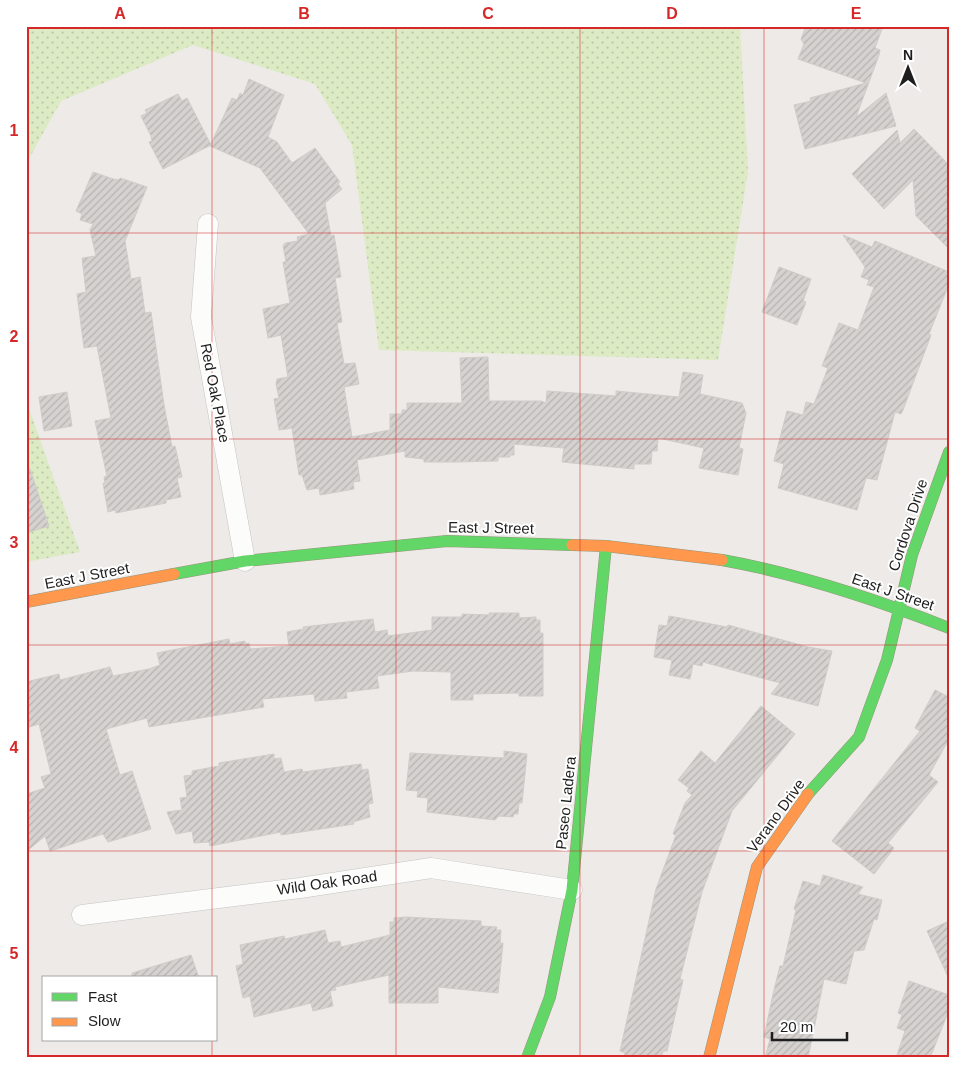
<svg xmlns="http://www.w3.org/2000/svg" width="975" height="1084" font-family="Helvetica,sans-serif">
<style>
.grass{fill:url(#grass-dots)}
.building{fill:url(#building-hatch);stroke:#d0ccc8}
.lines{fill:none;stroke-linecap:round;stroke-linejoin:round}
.street-casing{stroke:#c5c4c3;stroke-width:21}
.fast-casing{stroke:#97967e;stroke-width:12}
.slow-casing{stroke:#97967e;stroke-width:12}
.street{stroke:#fcfcfb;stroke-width:20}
.fast{stroke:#63d668;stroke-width:11}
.slow{stroke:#ff974d;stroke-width:11}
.grid{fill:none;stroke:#d62828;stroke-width:1;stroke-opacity:0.55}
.labels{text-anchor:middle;stroke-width:4;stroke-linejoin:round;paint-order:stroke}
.street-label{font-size:15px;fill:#1e1e1e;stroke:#fff}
.neatline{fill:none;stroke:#d62828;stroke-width:2}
.grid-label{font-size:16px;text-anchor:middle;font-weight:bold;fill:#d62828}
</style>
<defs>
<pattern id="grass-dots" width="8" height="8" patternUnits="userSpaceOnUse" patternTransform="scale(1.25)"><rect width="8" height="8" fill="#dcebc4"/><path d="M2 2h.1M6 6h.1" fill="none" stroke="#bcc9a8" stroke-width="1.8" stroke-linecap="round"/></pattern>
<pattern id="building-hatch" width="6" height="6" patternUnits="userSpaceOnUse" patternTransform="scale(1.25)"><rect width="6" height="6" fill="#d5d2d0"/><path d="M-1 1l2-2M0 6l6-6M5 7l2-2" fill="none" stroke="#b6b4b2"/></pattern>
</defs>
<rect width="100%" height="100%" fill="#edeae7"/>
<g class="grass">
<polygon points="26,26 740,26 748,171 718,360 379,350 352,145 315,84 193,45 61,101 26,164"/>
<polygon points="26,400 80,552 26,562"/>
</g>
<g class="building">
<polygon points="806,26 883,26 875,48 880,50 879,55 856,117 886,93 896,126 805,149 794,105 811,101 810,98 866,83 798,59 804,44 801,39"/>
<polygon points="249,79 284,95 268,137 277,142 292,163 315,148 340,182 338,184 342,189 325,203 331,236 334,235 341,277 335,278 342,322 337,323 344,364 355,363 359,384 344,387 352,437 390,430 390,414 402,414 402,410 407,410 407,403 462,403 460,358 488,357 489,401 541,401 546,403 547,391 616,396 616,391 679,397 683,372 703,375 700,394 742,403 746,413 739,448 743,449 738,475 699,468 704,448 658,438 657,451 652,451 651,464 634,464 634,469 562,462 564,448 514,444 514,455 510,455 510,457 498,457 498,461 455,462 424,462 424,459 405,457 405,451 357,460 360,481 353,482 354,489 320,495 319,488 307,490 302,475 299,475 292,428 279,430 274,399 279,398 276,384 277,379 288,377 281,335 268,338 263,309 290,303 283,262 286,262 283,246 285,243 298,241 297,237 309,234 260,168 210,146 232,98 237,100 240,93 243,95"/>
<polygon points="178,94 182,101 187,98 211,145 163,169 149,142 152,141 151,136 141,116 147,113 145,110"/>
<polygon points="914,129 949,165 949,249 916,216 913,180 884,209 852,174 897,130 900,143"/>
<polygon points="93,172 113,179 119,180 120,178 147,187 125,241 131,279 140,277 145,313 151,312 164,405 172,447 175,446 182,477 177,478 181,497 166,500 166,503 116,513 115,510 108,512 103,483 105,483 104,477 107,476 95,421 111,418 97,346 84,348 77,294 86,292 82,258 96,256 90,230 93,224 80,220 82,214 76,211"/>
<polygon points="843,235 872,247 875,241 949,272 949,284 929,334 931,335 903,410 901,414 895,412 877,480 866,478 857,510 778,488 784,464 774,461 787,411 803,415 806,402 814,404 828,368 822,366 839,323 858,330 874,287 867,285 869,280 861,277 865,267"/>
<polygon points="779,267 811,279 803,301 806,302 797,325 762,312"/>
<polygon points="67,392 72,426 44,431 39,397"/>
<polygon points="26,469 30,469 49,526 26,533"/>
<polygon points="489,613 519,613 519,618 536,617 536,620 540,620 540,633 543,633 543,696 519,696 519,693 473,694 473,700 451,700 451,672 413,671 377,676 379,688 346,692 347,698 315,701 314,694 262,699 264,707 149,727 147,718 106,729 120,775 132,771 151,829 108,842 103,834 50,851 45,836 26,852 26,794 45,788 41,777 51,774 39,724 26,728 26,682 59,674 60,680 110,667 113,676 149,669 160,665 157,653 229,639 230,644 245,641 245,644 249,643 250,649 289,646 287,632 304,629 303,627 373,619 375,632 387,630 388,636 432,630 432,617 462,617 462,614 489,615"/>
<polygon points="669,616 727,627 728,625 808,647 832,651 818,706 771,694 780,683 703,662 702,666 693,664 690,679 669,675 672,660 654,657 659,625 667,626"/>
<polygon points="935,690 949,697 949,739 929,775 938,782 888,843 894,848 874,874 832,841 920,731 915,728"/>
<polygon points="761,706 795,734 732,811 702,892 680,979 683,980 667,1051 663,1051 662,1058 624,1058 625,1053 620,1051 656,889 676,835 673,834 685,803 692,795 687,791 689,788 678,780 701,751 715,763"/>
<polygon points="504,751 527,754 522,803 519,803 518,814 514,814 513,817 499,816 495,820 427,812 428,798 417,797 418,791 406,790 410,753 504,758"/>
<polygon points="274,754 274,759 281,758 284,772 302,769 303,772 361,764 362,770 368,769 373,803 368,804 370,817 353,822 354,824 281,835 281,832 210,846 209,842 194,843 192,831 176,834 167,812 182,810 180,798 187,797 184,776 192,775 192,771 219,766 219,763"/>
<polygon points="823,875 863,887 858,894 882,900 877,920 874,919 864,950 854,951 846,984 824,979 808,1058 765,1058 770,1039 764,1037 773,994 780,966 783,966 796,910 794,909 803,881 820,886"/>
<polygon points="406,917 481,921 481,926 497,927 496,930 501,930 500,943 503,943 498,993 438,987 438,1003 389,1003 389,975 335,987 336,990 330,991 333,1006 313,1011 311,1003 254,1017 250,996 243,998 236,966 243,964 240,945 284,936 285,939 325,930 328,943 340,941 341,947 390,935 390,922 394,922 394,918"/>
<polygon points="949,921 949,979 927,931"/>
<polygon points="191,955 199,978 132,978 132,973"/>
<polygon points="909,981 949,995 949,1010 930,1058 896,1058 905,1031 897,1028 902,1015 898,1013"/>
</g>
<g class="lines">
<defs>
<g id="street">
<polyline points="208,224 201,317 245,561"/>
<polyline points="82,915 300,888 431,868 572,890"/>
</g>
<g id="fast">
<path d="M722 560C800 574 875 599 949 628"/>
<polyline points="174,574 245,561 447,541 572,545"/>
<polyline points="808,794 859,737 887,660 912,555 949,452"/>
<polyline points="527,1058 550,997 572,890 606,546"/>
</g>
<g id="slow">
<polyline points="572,545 606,546 722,560"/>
<polyline points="26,602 174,574"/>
<polyline points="709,1058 757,867 808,794"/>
</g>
</defs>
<use href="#street" class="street-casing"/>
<use href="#fast" class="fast-casing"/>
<use href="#slow" class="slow-casing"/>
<use href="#street" class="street"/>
<use href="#fast" class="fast"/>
<use href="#slow" class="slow"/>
</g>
<path class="grid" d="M212 26V978M396 26V1058M580 26V1058M764 26V1058M26 233H949M26 439H949M26 645H949M26 851H949M212 1040V1058"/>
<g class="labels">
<g class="street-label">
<text transform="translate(215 393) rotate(79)" y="5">Red Oak Place</text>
<text transform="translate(908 525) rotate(-72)" y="5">Cordova Drive</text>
<text transform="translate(491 528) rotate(1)" y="5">East J Street</text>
<text transform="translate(87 576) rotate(-11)" y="5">East J Street</text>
<text transform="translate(893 592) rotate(19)" y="5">East J Street</text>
<text transform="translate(566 803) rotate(-84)" y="5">Paseo Ladera</text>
<text transform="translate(776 816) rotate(-54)" y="5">Verano Drive</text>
<text transform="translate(327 883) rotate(-8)" y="5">Wild Oak Road</text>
</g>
</g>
<rect width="975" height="1084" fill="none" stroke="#ffffff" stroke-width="55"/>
<rect x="42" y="976" width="175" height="65" fill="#ffffff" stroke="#a5a5a5"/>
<rect x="52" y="993" width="25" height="8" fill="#63d668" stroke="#a5a5a5"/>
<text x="88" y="1002" font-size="15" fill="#1e1e1e">Fast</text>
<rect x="52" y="1018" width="25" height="8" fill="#ff974d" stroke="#a5a5a5"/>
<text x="88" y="1026" font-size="15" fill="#1e1e1e">Slow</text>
<g transform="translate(908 68)" stroke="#ffffff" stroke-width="4" paint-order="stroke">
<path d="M0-4L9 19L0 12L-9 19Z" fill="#1e1e1e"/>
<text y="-8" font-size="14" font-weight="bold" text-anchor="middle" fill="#1e1e1e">N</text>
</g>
<path d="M772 1032v8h75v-8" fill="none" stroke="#1e1e1e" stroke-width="2.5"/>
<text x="780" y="1032" font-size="15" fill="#1e1e1e" stroke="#ffffff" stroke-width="4" paint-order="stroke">20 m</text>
<rect x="28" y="28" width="920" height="1028" class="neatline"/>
<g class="grid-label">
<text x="120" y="19">A</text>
<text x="304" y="19">B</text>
<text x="488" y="19">C</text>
<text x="672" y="19">D</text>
<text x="856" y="19">E</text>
<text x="14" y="136">1</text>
<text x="14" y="342">2</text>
<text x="14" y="548">3</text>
<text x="14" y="753">4</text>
<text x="14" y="959">5</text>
</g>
</svg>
